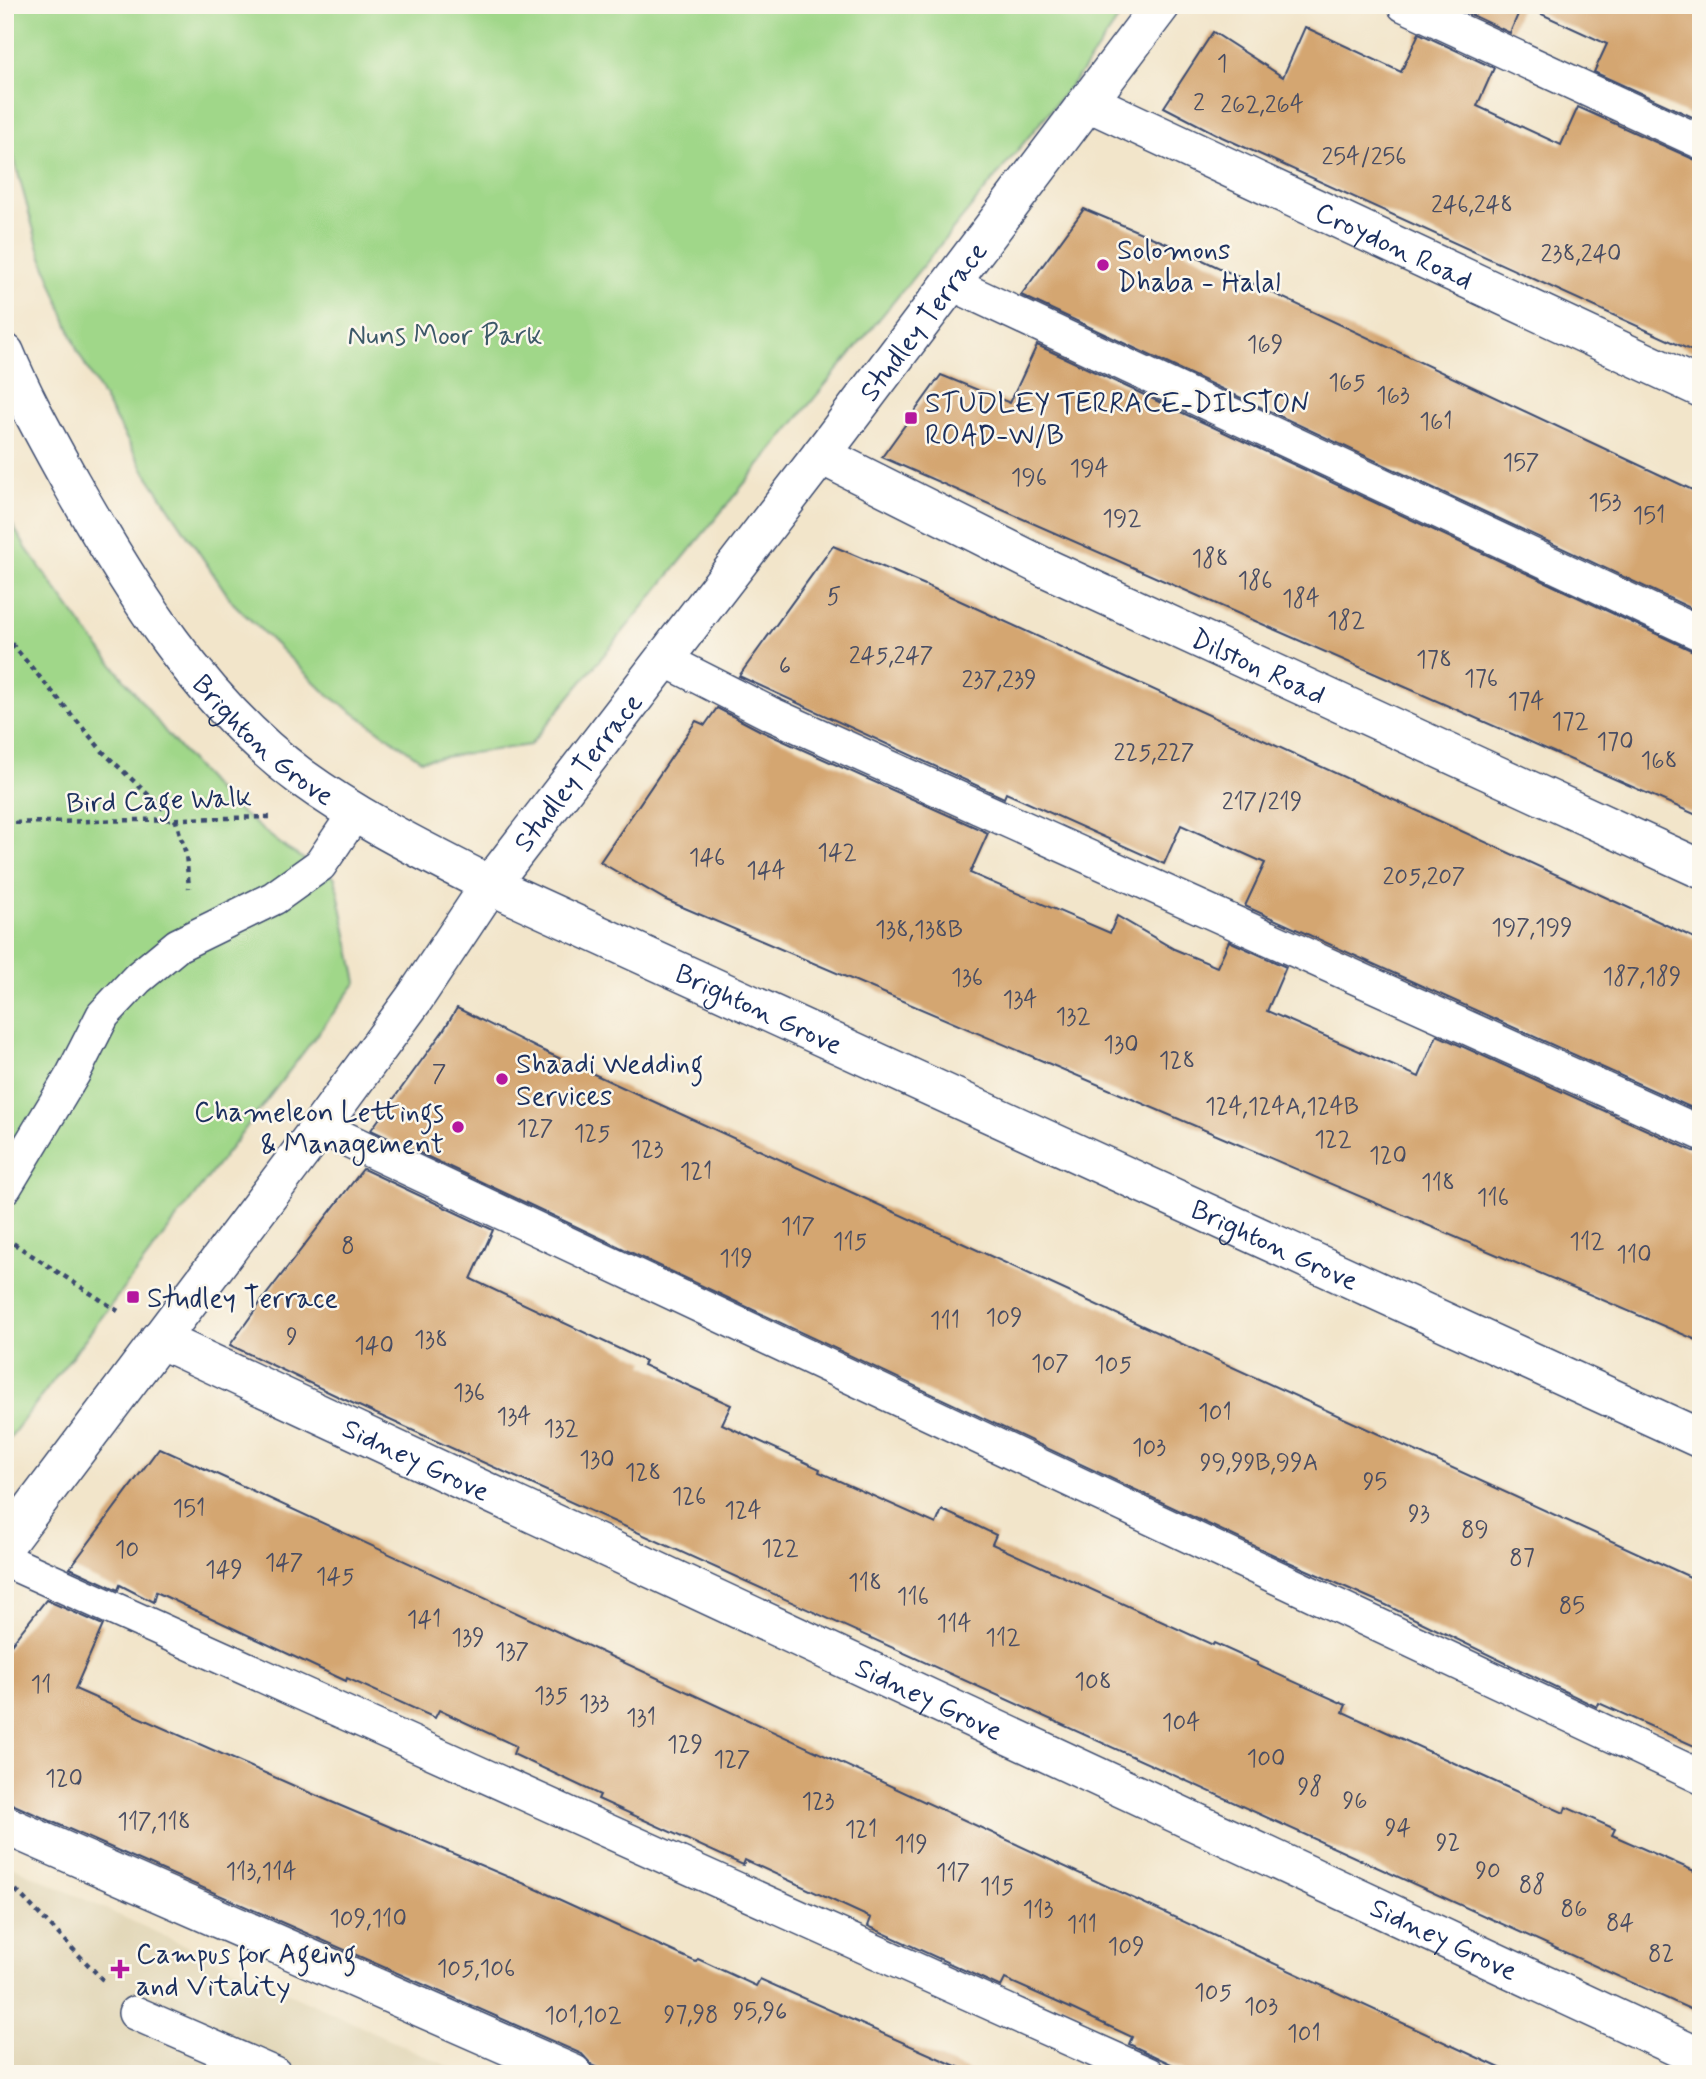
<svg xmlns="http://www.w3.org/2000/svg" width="1706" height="2079" font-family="Mynerve,sans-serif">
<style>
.built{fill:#e2d7b8}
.green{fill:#a0d789;stroke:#5e8374;stroke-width:2}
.building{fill:#d4a671}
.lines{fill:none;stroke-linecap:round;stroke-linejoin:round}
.service-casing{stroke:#3b4a6e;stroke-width:36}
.pedestrian-casing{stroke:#3b4a6e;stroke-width:41}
.minor-casing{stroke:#3b4a6e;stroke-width:41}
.tertiary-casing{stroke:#3b4a6e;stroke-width:41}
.path{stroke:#3b4a6e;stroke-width:4.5;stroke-dasharray:5 5;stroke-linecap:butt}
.service{stroke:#fff;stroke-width:33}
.pedestrian{stroke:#fff;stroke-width:38}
.minor{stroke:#fff;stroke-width:38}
.tertiary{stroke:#fff;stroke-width:38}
.poi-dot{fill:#b5179e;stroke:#fbf7ec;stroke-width:2.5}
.labels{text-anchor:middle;stroke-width:5;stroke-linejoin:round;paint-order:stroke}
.number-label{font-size:24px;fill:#494d63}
.street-label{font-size:28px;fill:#1b2f5e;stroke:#fbf7ec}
.poi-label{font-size:28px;fill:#1b2f5e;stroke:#fbf7ec;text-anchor:start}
.park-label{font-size:28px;fill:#3c5969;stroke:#fbf7ec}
</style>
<rect width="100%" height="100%" fill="#fbf7ec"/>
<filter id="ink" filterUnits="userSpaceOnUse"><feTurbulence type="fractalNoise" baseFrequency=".0143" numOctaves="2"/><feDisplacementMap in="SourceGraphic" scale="14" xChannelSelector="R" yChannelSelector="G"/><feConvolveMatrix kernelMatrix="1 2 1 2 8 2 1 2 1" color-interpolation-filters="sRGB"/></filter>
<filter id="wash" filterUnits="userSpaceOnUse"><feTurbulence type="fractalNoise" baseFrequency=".00686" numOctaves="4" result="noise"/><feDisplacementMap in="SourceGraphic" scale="28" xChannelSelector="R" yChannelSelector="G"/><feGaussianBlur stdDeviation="1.57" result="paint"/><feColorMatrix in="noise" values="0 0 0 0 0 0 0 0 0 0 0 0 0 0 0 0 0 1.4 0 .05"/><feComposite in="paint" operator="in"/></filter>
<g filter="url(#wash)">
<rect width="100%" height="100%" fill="#f2e5ca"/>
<polygon class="built" points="5,1863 465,2074 5,2074"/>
<g class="green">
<polygon points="5,5 1128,5 1081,73 530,745 421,760 327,694 233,603 145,472 78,352 39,249 7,133 5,122"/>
<polygon points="5,512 26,548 87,632 168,735 225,800 287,849 335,878 357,982 5,1444"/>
</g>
<g id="blocks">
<g class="building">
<polygon points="1451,5 1701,5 1701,121 1594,72 1607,44 1522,5 1510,33"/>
<polygon points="1305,27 1401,72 1419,33 1494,68 1477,106 1561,145 1578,107 1693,159 1701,161 1701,355 1222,137 1164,107 1213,32 1283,77"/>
<polygon points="1084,209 1175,247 1701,494 1701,613 1021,295"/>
<polygon points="1037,345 1693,651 1701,653 1701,817 882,457 941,375 1010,403"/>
<polygon points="833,546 930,587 1701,941 1701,1112 1245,906 1265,863 1181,825 1164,864 1006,793 1004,798 739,676"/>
<polygon points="717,708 761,731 988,833 970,873 1110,933 1117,916 1174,949 1217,967 1229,941 1286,967 1267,1011 1419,1077 1437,1035 1693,1151 1701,1152 1701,1342 666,900 600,862 696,721 705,725"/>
<polygon points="457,1008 537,1048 1701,1582 1701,1749 1599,1703 1597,1707 1386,1605 1289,1562 371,1130 443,1031"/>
<polygon points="363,1169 493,1230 471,1279 645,1361 643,1365 731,1405 722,1424 820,1469 819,1472 936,1524 942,1510 971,1523 996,1535 992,1544 1213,1645 1214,1643 1258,1663 1257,1665 1346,1705 1343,1712 1502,1785 1564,1813 1566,1807 1615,1829 1612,1835 1701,1874 1701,2014 339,1397 230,1345 266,1295"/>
<polygon points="159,1448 236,1483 1513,2074 1192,2074 1129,2044 1132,2037 1068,2007 1005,1979 1001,1987 868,1926 871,1918 745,1860 743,1865 598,1799 600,1795 513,1754 516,1746 439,1710 435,1718 347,1678 346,1681 156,1592 153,1602 120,1585 118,1590 70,1568"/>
<polygon points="46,1600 103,1625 75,1689 308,1792 532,1887 696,1962 698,1959 756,1986 760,1979 974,2074 612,2074 592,2065 582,2054 5,1801 5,1652"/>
</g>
</g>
</g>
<g filter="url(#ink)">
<use href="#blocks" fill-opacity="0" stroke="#3b4a6e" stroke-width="2"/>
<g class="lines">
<defs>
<g id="service">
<polyline points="1404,5 1701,142"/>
<polyline points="950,283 1701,634"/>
<polyline points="663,659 769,713 1701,1133"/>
<polyline points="320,1127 1701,1777"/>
<polyline points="5,1187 73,1074 103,1015 138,978 178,945 274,898 320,865 355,813"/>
<polyline points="5,1560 1148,2074"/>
<polyline points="135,2013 275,2074"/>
</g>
<polyline id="pedestrian" points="821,455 1046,568"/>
<g id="minor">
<path id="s1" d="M1088 102 1701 388"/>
<path id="s2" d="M1046 568 1701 869"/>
<path id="s3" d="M159 1339 1701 2058"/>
<polyline points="5,1825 573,2074"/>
</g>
<g id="tertiary">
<path id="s4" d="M5 353C23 397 47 439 70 481 131 589 200 702 301 777 360 820 426 852 490 885L1701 1439"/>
<path id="s5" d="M5 1545 320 1127 414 999 490 885 821 455 1161 5"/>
</g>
</defs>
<use href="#service" class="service-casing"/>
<use href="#pedestrian" class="pedestrian-casing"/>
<use href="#minor" class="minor-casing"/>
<use href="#tertiary" class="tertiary-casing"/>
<g class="path">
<polyline points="5,636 104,753 176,821 186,854 189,888"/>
<polyline points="5,823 270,817"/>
<polyline points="5,1238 118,1311"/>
<polyline points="9,1883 103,1980"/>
</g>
<use href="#service" class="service"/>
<use href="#pedestrian" class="pedestrian"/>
<use href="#minor" class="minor"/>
<use href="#tertiary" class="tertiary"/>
</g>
</g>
<g class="poi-dot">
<circle cx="1103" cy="265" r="7"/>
<rect x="904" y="411" width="14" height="14" rx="3.5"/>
<circle cx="502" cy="1079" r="7"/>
<circle cx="458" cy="1127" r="7"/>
<rect x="126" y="1290" width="14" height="14" rx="3.5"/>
<path d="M116.5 1958.5h7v7h7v7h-7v7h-7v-7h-7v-7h7z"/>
</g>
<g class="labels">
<g class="number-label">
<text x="1222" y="71">1</text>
<text x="1199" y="110">2</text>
<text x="1262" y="112">262,264</text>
<text x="1364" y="164">254/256</text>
<text x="1472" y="212">246,248</text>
<text x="1581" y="261">238,240</text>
<text x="1265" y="352">169</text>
<text x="1347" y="390">165</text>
<text x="1393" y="403">163</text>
<text x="1436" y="429">161</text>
<text x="1521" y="470">157</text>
<text x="1089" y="476">194</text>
<text x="1029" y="485">196</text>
<text x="1605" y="510">153</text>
<text x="1649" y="523">151</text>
<text x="1122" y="526">192</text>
<text x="1210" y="566">188</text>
<text x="1255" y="588">186</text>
<text x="834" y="604">5</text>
<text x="1301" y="606">184</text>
<text x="1346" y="628">182</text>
<text x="891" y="663">245,247</text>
<text x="1434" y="667">178</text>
<text x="785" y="673">6</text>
<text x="1481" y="686">176</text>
<text x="999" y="687">237,239</text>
<text x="1526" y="709">174</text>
<text x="1570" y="729">172</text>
<text x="1615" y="749">170</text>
<text x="1154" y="760">225,227</text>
<text x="1659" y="768">168</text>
<text x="1262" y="809">217/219</text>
<text x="837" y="860">142</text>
<text x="707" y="865">146</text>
<text x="766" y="878">144</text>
<text x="1424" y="884">205,207</text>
<text x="1532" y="935">197,199</text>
<text x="919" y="937">138,138B</text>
<text x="1642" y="984">187,189</text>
<text x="967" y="985">136</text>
<text x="1020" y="1007">134</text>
<text x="1073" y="1024">132</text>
<text x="1121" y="1052">130</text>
<text x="1177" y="1068">128</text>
<text x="439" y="1081">7</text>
<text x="1282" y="1114">124,124A,124B</text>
<text x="535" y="1136">127</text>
<text x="592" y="1141">125</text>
<text x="1333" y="1147">122</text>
<text x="647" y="1157">123</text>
<text x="1388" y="1163">120</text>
<text x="696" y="1179">121</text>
<text x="1438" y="1190">118</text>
<text x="1493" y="1205">116</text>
<text x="798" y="1234">117</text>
<text x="850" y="1249">115</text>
<text x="1587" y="1249">112</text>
<text x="348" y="1253">8</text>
<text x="1634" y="1262">110</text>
<text x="736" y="1266">119</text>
<text x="1004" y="1325">109</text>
<text x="945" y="1328">111</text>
<text x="292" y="1344">9</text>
<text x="431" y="1347">138</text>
<text x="374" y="1353">140</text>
<text x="1050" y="1371">107</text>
<text x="1113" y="1372">105</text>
<text x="469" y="1400">136</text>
<text x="1215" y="1420">101</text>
<text x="514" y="1424">134</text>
<text x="561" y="1436">132</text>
<text x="1149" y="1455">103</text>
<text x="597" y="1467">130</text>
<text x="1259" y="1470">99,99B,99A</text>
<text x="643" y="1480">128</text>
<text x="1375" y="1489">95</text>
<text x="689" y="1504">126</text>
<text x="189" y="1516">151</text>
<text x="743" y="1518">124</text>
<text x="1419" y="1521">93</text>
<text x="1475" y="1537">89</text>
<text x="780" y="1556">122</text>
<text x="127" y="1557">10</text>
<text x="1522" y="1565">87</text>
<text x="284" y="1570">147</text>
<text x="224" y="1577">149</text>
<text x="335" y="1584">145</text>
<text x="865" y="1590">118</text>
<text x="913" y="1604">116</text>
<text x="1572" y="1613">85</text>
<text x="424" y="1627">141</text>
<text x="954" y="1631">114</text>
<text x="468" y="1645">139</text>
<text x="1003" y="1645">112</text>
<text x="512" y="1659">137</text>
<text x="1093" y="1689">108</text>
<text x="41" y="1692">11</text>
<text x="551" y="1703">135</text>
<text x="594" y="1711">133</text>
<text x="641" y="1725">131</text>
<text x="1181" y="1730">104</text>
<text x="685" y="1752">129</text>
<text x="1266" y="1766">100</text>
<text x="732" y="1767">127</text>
<text x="64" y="1786">120</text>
<text x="1310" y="1794">98</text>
<text x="1355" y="1808">96</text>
<text x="818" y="1809">123</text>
<text x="154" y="1829">117,118</text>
<text x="1398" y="1835">94</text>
<text x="861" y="1837">121</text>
<text x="1448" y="1850">92</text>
<text x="911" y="1852">119</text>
<text x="1488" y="1878">90</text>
<text x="261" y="1879">113,114</text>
<text x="953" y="1880">117</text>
<text x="1532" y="1892">88</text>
<text x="997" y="1894">115</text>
<text x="1574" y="1916">86</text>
<text x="1038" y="1917">113</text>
<text x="368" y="1926">109,110</text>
<text x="1620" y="1930">84</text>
<text x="1082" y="1932">111</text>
<text x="1126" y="1954">109</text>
<text x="1661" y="1961">82</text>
<text x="476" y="1976">105,106</text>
<text x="1213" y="2000">105</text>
<text x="1261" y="2014">103</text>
<text x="760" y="2019">95,96</text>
<text x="691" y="2022">97,98</text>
<text x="583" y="2023">101,102</text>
<text x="1304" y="2041">101</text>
</g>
<g class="street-label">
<text dy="10" stroke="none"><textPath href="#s1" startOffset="338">Croydon Road</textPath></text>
<text dy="10" stroke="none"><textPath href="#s5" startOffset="1530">Studley Terrace</textPath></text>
<text dy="10" stroke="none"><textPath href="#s2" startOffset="234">Dilston Road</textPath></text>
<text dy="10" stroke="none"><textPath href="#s4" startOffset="469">Brighton Grove</textPath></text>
<text dy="10" stroke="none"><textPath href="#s5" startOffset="962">Studley Terrace</textPath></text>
<text transform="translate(159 799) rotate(-2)" y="10">Bird Cage Walk</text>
<text dy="10" stroke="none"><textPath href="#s4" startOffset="1036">Brighton Grove</textPath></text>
<text dy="10" stroke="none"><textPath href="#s4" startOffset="1603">Brighton Grove</textPath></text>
<text dy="10" stroke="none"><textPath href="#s3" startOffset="284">Sidney Grove</textPath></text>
<text dy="10" stroke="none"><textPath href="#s3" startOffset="850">Sidney Grove</textPath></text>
<text dy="10" stroke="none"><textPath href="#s3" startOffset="1418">Sidney Grove</textPath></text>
</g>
<g class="poi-label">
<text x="1117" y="259">Solomons<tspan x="1117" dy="32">Dhaba - Halal</tspan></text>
<text x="925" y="412">STUDLEY TERRACE-DILSTON<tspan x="925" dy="32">ROAD-W/B</tspan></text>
<text x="516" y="1073">Shaadi Wedding<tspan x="516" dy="32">Services</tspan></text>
<text x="444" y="1121" text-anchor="end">Chameleon Lettings<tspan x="444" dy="32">&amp; Management</tspan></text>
<text x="147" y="1307">Studley Terrace</text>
<text x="136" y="1963">Campus for Ageing<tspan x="136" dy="32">and Vitality</tspan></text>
</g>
<g class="park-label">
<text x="445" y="344">Nuns Moor Park</text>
</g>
</g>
<rect width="1706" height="2079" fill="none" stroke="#fbf7ec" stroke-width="28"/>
</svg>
